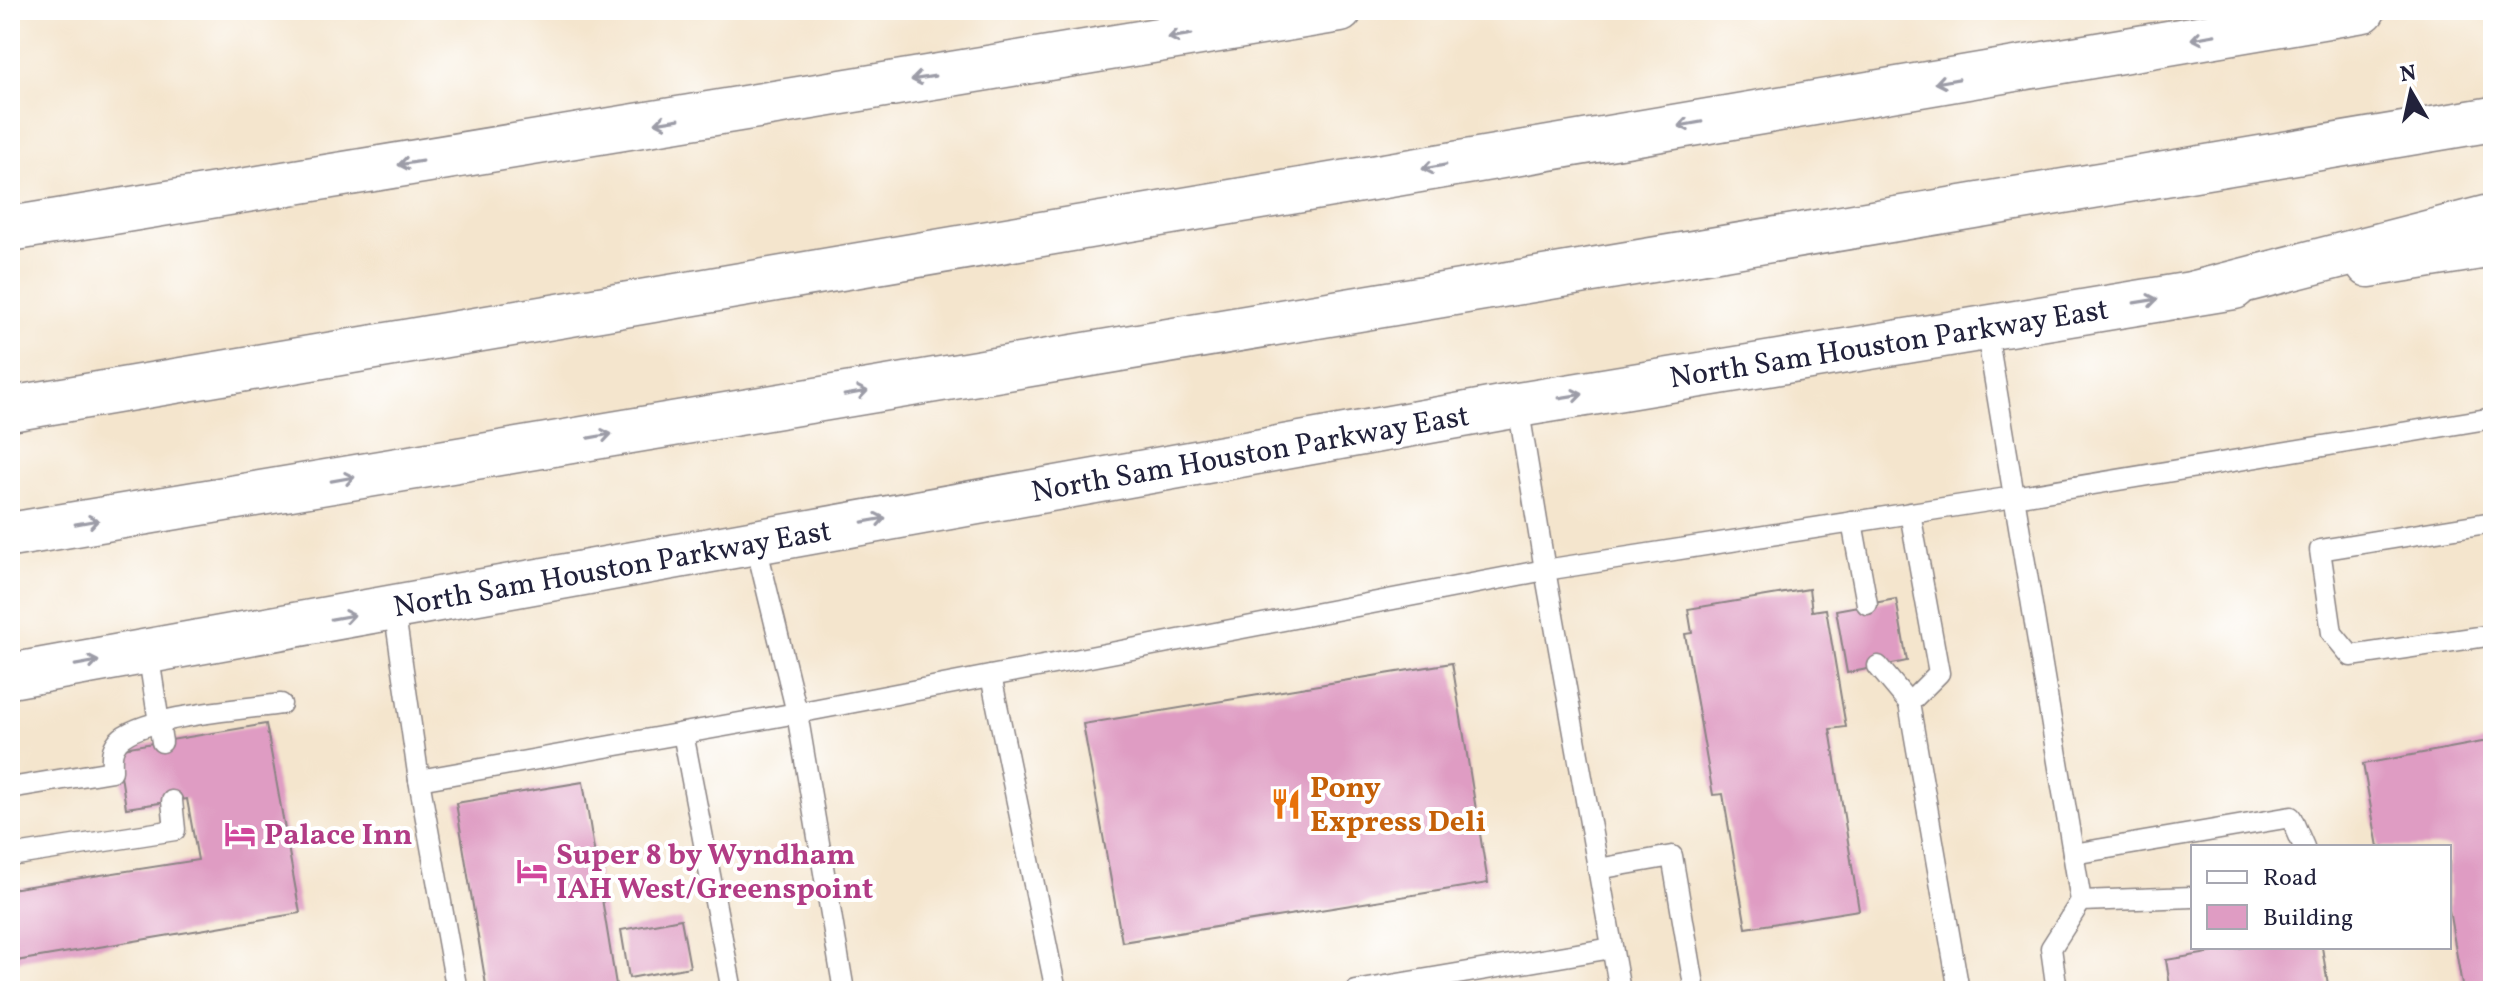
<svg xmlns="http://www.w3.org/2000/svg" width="2503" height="1001" font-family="Vollkorn,serif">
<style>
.building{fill:#df9cc3}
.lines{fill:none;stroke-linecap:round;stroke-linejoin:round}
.service-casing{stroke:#8b8484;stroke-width:23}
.secondary-casing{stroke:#8b8484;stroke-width:47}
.motorway-casing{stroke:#8b8484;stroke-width:47}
.service{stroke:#fff;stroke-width:20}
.secondary{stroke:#fff;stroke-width:44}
.motorway{stroke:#fff;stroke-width:44}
.oneway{stroke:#9c9ca7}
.labels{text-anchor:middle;stroke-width:8;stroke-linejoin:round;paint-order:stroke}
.street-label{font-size:30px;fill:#22223b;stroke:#fff}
.food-label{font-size:30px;font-weight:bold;fill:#c56008;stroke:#fff;text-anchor:start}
.hotel-label{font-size:30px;font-weight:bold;fill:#b23c85;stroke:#fff;text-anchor:start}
</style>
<rect width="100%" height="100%" fill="#fff"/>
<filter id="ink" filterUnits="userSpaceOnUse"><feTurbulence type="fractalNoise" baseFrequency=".0125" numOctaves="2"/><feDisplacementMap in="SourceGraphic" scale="16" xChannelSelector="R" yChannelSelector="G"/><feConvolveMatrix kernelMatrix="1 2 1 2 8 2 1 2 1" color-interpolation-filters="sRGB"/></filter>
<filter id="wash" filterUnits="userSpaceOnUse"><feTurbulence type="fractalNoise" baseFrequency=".006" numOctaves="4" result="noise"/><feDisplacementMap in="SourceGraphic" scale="32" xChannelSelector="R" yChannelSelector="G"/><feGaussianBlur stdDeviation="1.8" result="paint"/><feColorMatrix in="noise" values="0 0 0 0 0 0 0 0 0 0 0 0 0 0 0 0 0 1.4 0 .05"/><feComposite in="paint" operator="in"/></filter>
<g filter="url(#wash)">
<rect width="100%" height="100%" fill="#f4e5cd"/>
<g id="blocks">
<g class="building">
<polygon points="1809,589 1812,611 1826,609 1846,727 1830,729 1859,910 1746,928 1723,794 1713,795 1685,634 1692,633 1688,609"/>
<polygon points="1896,599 1907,661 1847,673 1836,610"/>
<polygon points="1452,663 1488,883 1122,942 1083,724"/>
<polygon points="266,724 300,913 10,962 10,889 198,860 187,799 126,808 117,749"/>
<polygon points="2493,740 2493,986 2463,991 2449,910 2449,847 2378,847 2363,764"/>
<polygon points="583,782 617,991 487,991 456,803"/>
<polygon points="681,919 690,967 629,978 621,930"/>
<polygon points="2244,947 2322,947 2329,991 2171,991 2166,960"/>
</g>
</g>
</g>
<g filter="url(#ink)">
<use href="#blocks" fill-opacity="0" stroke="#8b8484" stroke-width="2"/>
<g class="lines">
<defs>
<g id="service">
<polyline points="1986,327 2081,901 2051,948 2057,991"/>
<polyline points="1518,405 1545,570 1620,991"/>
<polyline points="1910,513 1939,673 1909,703 1959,991"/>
<polyline points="1852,522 1867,604"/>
<polyline points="2493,522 2320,550 2332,633 2351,656 2493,635"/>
<polyline points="755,541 797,713 844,991"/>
<polyline points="394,608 419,780 457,991"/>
<polyline points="148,652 162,742"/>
<polyline points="1878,666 1909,703"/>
<polyline points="991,676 1056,991"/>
<polyline points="683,733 732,991"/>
<polyline points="419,780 797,713 1545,570 2014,497 2493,418"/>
<path d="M10 788 112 771C112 759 110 751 118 741 140 716 245 709 281 704"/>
<polyline points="2073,854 2291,817 2304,847"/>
<polyline points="10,856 175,830 172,801"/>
<polyline points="1598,869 1672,856 1695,991"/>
<polyline points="2081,901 2193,897"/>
<polyline points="1356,991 1612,948"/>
</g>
<g id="secondary">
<polyline points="10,229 1340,10"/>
<polyline points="2369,265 2493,245"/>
<polyline points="10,676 1518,405 2234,287"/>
</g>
<g id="motorway">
<polyline points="2195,293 2493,216"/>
<polyline points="10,409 2363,10"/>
<polyline points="10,535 2493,119"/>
</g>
</defs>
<use href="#service" class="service-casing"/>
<use href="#secondary" class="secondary-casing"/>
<use href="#motorway" class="motorway-casing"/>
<use href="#service" class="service"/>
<use href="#secondary" class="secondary"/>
<use href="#motorway" class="motorway"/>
</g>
<defs><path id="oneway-shaft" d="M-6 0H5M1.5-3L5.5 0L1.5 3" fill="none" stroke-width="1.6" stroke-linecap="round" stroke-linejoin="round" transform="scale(2)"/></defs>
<g class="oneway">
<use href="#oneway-shaft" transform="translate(1180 36) rotate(171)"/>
<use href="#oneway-shaft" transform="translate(2203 37) rotate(170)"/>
<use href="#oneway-shaft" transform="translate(923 78) rotate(171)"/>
<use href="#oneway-shaft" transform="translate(1947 81) rotate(170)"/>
<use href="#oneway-shaft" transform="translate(667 121) rotate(171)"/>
<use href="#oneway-shaft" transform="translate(1690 124) rotate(170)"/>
<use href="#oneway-shaft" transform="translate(410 163) rotate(171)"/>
<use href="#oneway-shaft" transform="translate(1434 167) rotate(170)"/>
<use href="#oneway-shaft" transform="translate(2146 301) rotate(-9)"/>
<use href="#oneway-shaft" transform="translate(856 393) rotate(-10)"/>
<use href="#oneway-shaft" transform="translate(1571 396) rotate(-9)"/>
<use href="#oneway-shaft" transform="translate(600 436) rotate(-10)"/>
<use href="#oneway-shaft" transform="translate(343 479) rotate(-10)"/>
<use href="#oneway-shaft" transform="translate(874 520) rotate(-10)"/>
<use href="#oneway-shaft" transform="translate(87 522) rotate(-10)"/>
<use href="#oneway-shaft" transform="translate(343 617) rotate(-10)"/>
<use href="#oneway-shaft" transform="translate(87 663) rotate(-10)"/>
</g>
</g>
<defs>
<symbol id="restaurant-bare" viewBox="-9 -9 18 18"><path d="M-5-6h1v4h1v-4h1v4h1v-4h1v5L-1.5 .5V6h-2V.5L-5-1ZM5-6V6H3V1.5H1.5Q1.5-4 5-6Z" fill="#e8710a" stroke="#fff" stroke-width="2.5" paint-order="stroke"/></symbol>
<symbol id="hotel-bare" viewBox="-9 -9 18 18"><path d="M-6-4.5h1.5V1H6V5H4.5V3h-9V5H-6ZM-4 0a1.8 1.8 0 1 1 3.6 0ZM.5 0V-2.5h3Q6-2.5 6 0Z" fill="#d1479c" stroke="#fff" stroke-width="2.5" paint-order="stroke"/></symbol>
</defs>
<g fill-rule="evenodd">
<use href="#restaurant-bare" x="1264" y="782" width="44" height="44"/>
<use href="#hotel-bare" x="218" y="812" width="44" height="44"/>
<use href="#hotel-bare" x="510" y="849" width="44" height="44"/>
</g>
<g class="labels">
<g class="street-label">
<text transform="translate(1889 343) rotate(-9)" y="10">North Sam Houston Parkway East</text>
<text transform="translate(1250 453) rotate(-10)" y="10">North Sam Houston Parkway East</text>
<text transform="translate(612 568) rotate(-10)" y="10">North Sam Houston Parkway East</text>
</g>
<g class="food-label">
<text x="1310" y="797">Pony<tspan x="1310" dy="34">Express Deli</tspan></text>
</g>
<g class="hotel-label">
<text x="264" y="844">Palace Inn</text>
<text x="556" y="864">Super 8 by Wyndham<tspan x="556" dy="34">IAH West/Greenspoint</tspan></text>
</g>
</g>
<rect width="2503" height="1001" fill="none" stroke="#fff" stroke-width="40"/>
<rect x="2191" y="845" width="260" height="104" fill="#ffffff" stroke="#a7a7b1" stroke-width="2"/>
<rect x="2207" y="871" width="40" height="12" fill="#ffffff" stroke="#a7a7b1" stroke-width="2"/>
<text x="2263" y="885" font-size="24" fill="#22223b">Road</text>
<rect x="2207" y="905" width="40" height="24" fill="#df9cc3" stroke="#a7a7b1" stroke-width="2"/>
<text x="2263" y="925" font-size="24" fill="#22223b">Building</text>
<g transform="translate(2411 92) rotate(351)" stroke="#ffffff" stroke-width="6" paint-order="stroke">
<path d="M0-6L14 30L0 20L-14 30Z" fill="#22223b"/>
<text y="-12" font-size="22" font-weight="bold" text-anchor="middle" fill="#22223b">N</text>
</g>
</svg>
